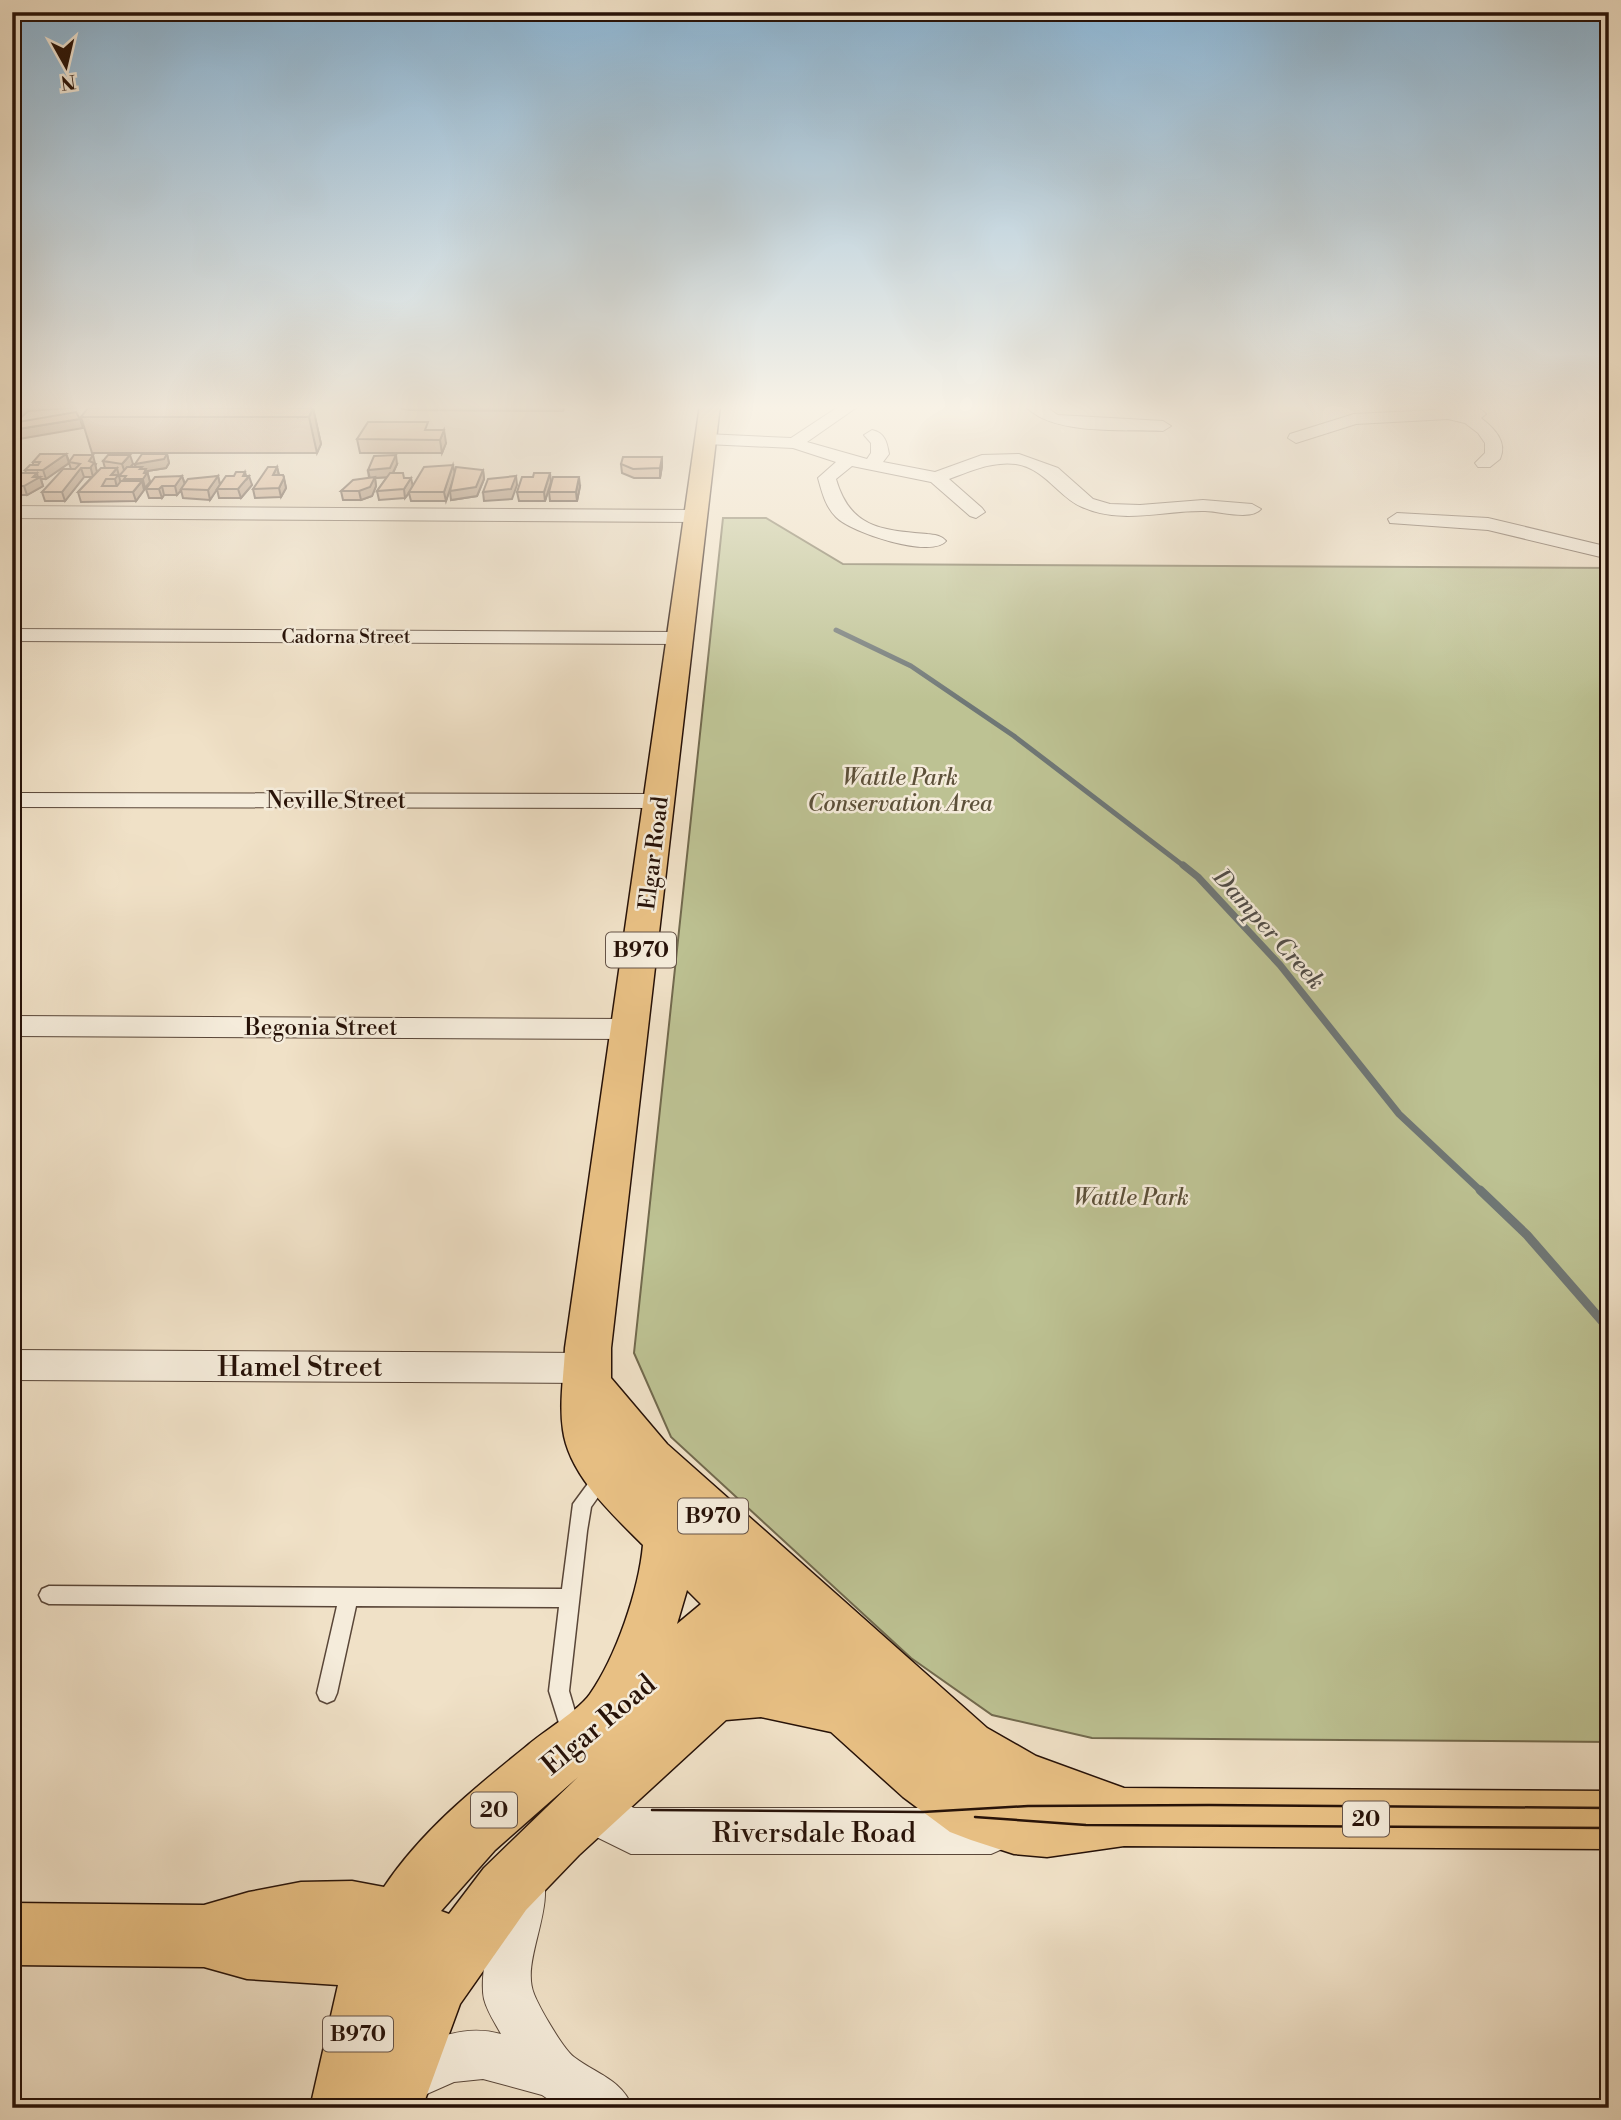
<svg xmlns="http://www.w3.org/2000/svg" width="1621" height="2120" font-family="'Libre Bodoni',serif">
<style>
.green{fill:#bdc293;stroke:#726a4e;stroke-width:2}
.lines{fill:none;stroke-linecap:round;stroke-linejoin:round}
.stream-far2{stroke:#6f7776;stroke-width:5}
.stream-far1{stroke:#6f7776;stroke-width:7}
.stream{stroke:#6f7776;stroke-width:9}
.lane-casing{stroke:#594638;stroke-width:3}
.street-casing{stroke:#594638;stroke-width:2}
.primary-casing{stroke:#271208;stroke-width:3}
.lane{fill:#f5ecdb;fill-rule:evenodd}
.street{fill:#f5ecdb;fill-rule:evenodd}
.primary{fill:#e8c084;fill-rule:evenodd}
.tram{stroke:#271208;stroke-width:2.5}
.wall{fill:#bb9375;stroke:#271208;stroke-width:2}
.shaded-wall{fill:#98785f;stroke:#271208;stroke-width:2}
.building{fill:#d9ab88;stroke:#271208;stroke-width:2}
.labels{text-anchor:middle;stroke-width:5;stroke-linejoin:round;paint-order:stroke}
.far-street-label{font-size:19px;fill:#271208;stroke:#f5ecdb}
.shield{fill:#f5ecdb;stroke:#655347;stroke-width:2}
.shield-label{font-size:21px;font-weight:bold;fill:#271208}
.park-label{font-size:23px;font-style:italic;fill:#5c5039;stroke:#f5ecdb}
.street-label{font-size:23px;fill:#271208;stroke:#f5ecdb}
.water-label{font-size:24px;font-style:italic;fill:#514d48;stroke:#f5ecdb}
.near-street-label{font-size:28px;fill:#271208;stroke:#f5ecdb}
</style>
<rect width="100%" height="100%" fill="#f0e1c7"/>
<filter id="stains"><feTurbulence type="fractalNoise" baseFrequency=".00286" numOctaves="4"/><feColorMatrix values="0 0 0 0 .2 0 0 0 0 .09 0 0 0 0 .02 0 0 0 .5 -.17"/></filter>
<radialGradient id="worn" r=".72"><stop offset=".6" stop-color="#630" stop-opacity="0"/><stop offset="1" stop-color="#630" stop-opacity=".3"/></radialGradient>
<polygon class="green" points="723,518 766,518 843,564 1609,568 1609,1742 1092,1738 992,1715 911,1658 671,1437 634,1353"/>
<g class="lines">
<polyline class="stream-far2" points="836,630 911,666 1014,736 1185,867"/>
<polyline class="stream-far1" points="1183,865 1198,877 1280,965 1399,1114 1482,1192"/>
<polyline class="stream" points="1480,1190 1527,1235 1609,1329"/>
<defs>
<polygon id="lane" points="604,1468 610,1470 613,1476 591,1507 587,1531 569,1691 581,1732 578,1739 571,1742 564,1739 549,1691 559,1607 356,1606 337,1693 334,1700 327,1703 320,1700 317,1693 337,1606 49,1604 42,1601 39,1595 42,1589 49,1586 562,1589 573,1504 598,1470"/>
<g id="street">
<path d="M841 405H860L807 442 867 459 871 453V443L864 435 872 430C885 433 887 442 889 454L883 462 935 472 982 455 1019 454 1058 468 1093 499 1110 504 1140 505 1203 500 1252 504 1261 509C1251 521 1219 511 1205 511 1164 510 1122 525 1082 507 1058 497 1046 469 1016 464 992 461 971 471 949 479L982 508 985 512 976 518 970 516 931 482 852 466 836 479C850 528 881 530 927 534 935 535 941 535 946 541 932 559 851 533 836 517 825 506 822 492 818 478L836 462 793 448 706 444 698 439 706 434 791 438Z"/>
<path d="M1025 405H1042L1058 415 1163 421 1171 426 1163 431C1125 429 1049 436 1025 405Z"/>
<path d="M1439 405C1456 405 1474 401 1486 414L1481 418C1494 428 1508 442 1500 459L1490 467H1478L1475 463 1485 453V443L1478 433 1465 423 1448 419 1356 424 1296 443 1288 438 1290 434 1354 414 1436 410Z"/>
<polygon points="12,506 696,510 705,516 696,522 12,518"/>
<polygon points="1397,513 1488,518 1609,547 1609,559 1488,530 1390,523 1388,519"/>
<polygon points="12,629 680,632 690,638 680,644 12,641"/>
<polygon points="12,793 660,794 669,796 672,801 669,806 660,808 12,807"/>
<polygon points="12,1016 630,1019 640,1022 645,1029 640,1036 630,1039 12,1036"/>
<polygon points="12,1350 587,1353 600,1357 605,1368 600,1379 587,1383 12,1380"/>
<polygon points="586,1785 634,1808 991,1808 1007,1815 1014,1831 1007,1847 991,1854 631,1854 570,1824 563,1808 570,1792"/>
<path d="M524 1862 541 1868C557 1908 520 1960 534 1994 539 2007 563 2049 574 2057 598 2075 621 2079 633 2108H561L542 2095 483 2079 454 2082 402 2105 384 2098 377 2080 384 2062C423 2044 458 2022 501 2034 495 2023 487 2011 484 1999 478 1973 497 1894 507 1868Z"/>
</g>
<path id="primary" d="M700 405H720L611 1348V1378L667 1444 987 1728 1036 1756 1124 1788 1609 1791V1849L1124 1846 1047 1857 1014 1854 971 1840 950 1832 903 1797 831 1732 761 1717 726 1720 579 1855 526 1910 460 2004 422 2108H310L338 1985 247 1979 204 1967 12 1965V1903L204 1905 249 1892 301 1882 352 1881 384 1887C422 1830 476 1787 528 1745 544 1731 578 1711 590 1694 616 1657 639 1590 643 1545 612 1514 569 1475 563 1430 559 1404 564 1374 565 1348ZM687 1590 701 1604 677 1624ZM578 1777 484 1868 449 1914 441 1911 495 1850Z"/>
</defs>
<use href="#lane" class="lane-casing"/>
<use href="#street" class="street-casing"/>
<use href="#primary" class="primary-casing"/>
<use href="#lane" class="lane"/>
<use href="#street" class="street"/>
<use href="#primary" class="primary"/>
<g class="tram">
<polyline points="652,1810 923,1812 1028,1806 1209,1805 1609,1808"/>
<polyline points="975,1817 1086,1825 1609,1828"/>
</g>
</g>
<g class="wall">
<polygon points="12,405 97,405 96,406 28,411 19,419 12,419"/>
<polygon points="111,405 295,405 295,408 313,408 321,444 317,453 92,453 81,417 93,408"/>
<polygon points="389,405 566,405 563,411 408,410"/>
<polygon points="430,430 446,443 442,453 360,453 357,439"/>
<polygon points="66,454 69,461 96,464 95,466 97,472 105,468 103,461 133,464 130,467 135,467 135,464 167,454 169,463 166,468 147,471 150,482 145,488 144,488 144,490 136,501 81,502 78,492 92,477 84,477 65,501 45,501 42,492 71,469 69,463 46,479 41,479 43,486 27,495 15,495 16,497 12,501 12,480 26,473 25,470 33,465 33,462"/>
<polygon points="662,457 662,466 660,478 634,478 622,473 621,464"/>
<polygon points="397,464 393,473 404,478 413,486 454,472 483,470 484,479 477,496 451,500 452,482 446,501 411,501 409,493 405,498 379,500 377,491 387,477 375,478 376,486 372,496 361,500 343,500 341,491 369,478 368,470"/>
<polygon points="277,467 279,475 283,475 286,488 281,497 255,498 253,489"/>
<polygon points="182,476 185,484 218,476 220,484 246,476 252,485 241,498 219,498 217,489 210,500 183,498 181,490 177,495 164,495 162,498 149,498 146,489"/>
<polygon points="551,482 545,501 519,501 517,492"/>
<polygon points="580,486 577,501 550,501 549,492"/>
</g>
<g class="shaded-wall">
<polygon points="22,405 26,405 28,411 19,419 16,411"/>
<polygon points="277,405 295,405 297,417"/>
<polygon points="313,408 321,444 317,453 309,417"/>
<polygon points="80,419 83,428 13,440 12,437 12,430"/>
<polygon points="444,430 446,443 442,453 440,440"/>
<polygon points="66,454 69,463 46,479 43,470"/>
<polygon points="167,454 169,463 166,468 147,471 150,482 145,488 141,472 137,473 135,464"/>
<polygon points="93,455 97,472 93,477 89,461"/>
<polygon points="130,455 133,464 125,473 122,464"/>
<polygon points="396,455 397,464 391,477 375,478 376,486 372,496 361,500 359,491 370,479 368,470"/>
<polygon points="662,457 662,466 660,478 660,468"/>
<polygon points="453,465 455,474 446,501 444,492"/>
<polygon points="277,467 279,476 273,475"/>
<polygon points="81,468 84,477 65,501 62,492"/>
<polygon points="117,468 121,484 117,488 115,479 111,475"/>
<polygon points="483,470 484,479 477,496 451,500 450,491"/>
<polygon points="245,472 247,479 249,476 252,485 241,498 238,489"/>
<polygon points="37,473 38,478 40,477 43,486 27,495 24,486"/>
<polygon points="550,473 551,482 545,501 544,492"/>
<polygon points="182,476 185,485 177,495 175,486"/>
<polygon points="218,476 220,485 210,500 208,490"/>
<polygon points="516,476 517,485 512,499 484,501 483,492"/>
<polygon points="579,477 580,486 577,501 576,492"/>
<polygon points="284,478 286,488 281,497 279,488"/>
<polygon points="411,478 413,487 405,498 404,489"/>
<polygon points="142,481 144,490 136,501 133,492"/>
<polygon points="162,486 164,495 162,498 159,489"/>
<polygon points="12,488 16,497 12,501"/>
</g>
<g class="building">
<polygon points="12,405 22,405 16,411 12,411"/>
<polygon points="112,405 204,405 202,408 250,408 243,405 278,405 286,408 313,408 309,417 81,417 88,408 110,407"/>
<polygon points="112,405 110,407 93,408 111,405"/>
<polygon points="76,412 80,419 12,430 12,423"/>
<polygon points="368,422 428,422 425,430 444,430 440,440 357,439"/>
<polygon points="40,454 66,454 43,470 25,470 30,465 38,465 40,462 33,462"/>
<polygon points="142,454 167,454 164,459 135,464"/>
<polygon points="74,455 93,455 89,461 94,463 90,468 81,468 62,492 42,492 63,469 75,469 80,464 69,462"/>
<polygon points="108,455 130,455 122,464 103,461"/>
<polygon points="396,455 390,468 368,470 374,456"/>
<polygon points="623,457 662,457 660,468 633,469 621,464"/>
<polygon points="453,465 444,492 409,492 424,467"/>
<polygon points="127,467 142,467 140,469 146,469 144,473 147,473 143,479 124,479 126,476 119,476"/>
<polygon points="268,467 277,467 273,475 283,475 284,478 279,488 253,489"/>
<polygon points="456,467 483,470 476,487 450,491"/>
<polygon points="101,468 117,468 111,475 118,475 115,479 106,479 102,486 117,486 121,481 142,481 133,492 78,492"/>
<polygon points="236,472 245,472 243,476 249,476 238,489 217,489 226,476 234,476"/>
<polygon points="20,473 37,473 33,477 40,477 24,486 12,486 12,480"/>
<polygon points="390,473 403,473 404,478 411,478 404,489 377,491"/>
<polygon points="534,473 550,473 544,492 517,492 522,477 533,477"/>
<polygon points="182,476 175,486 162,486 159,489 146,489 155,477"/>
<polygon points="218,476 208,490 181,489 188,479"/>
<polygon points="516,476 511,489 483,492 488,479"/>
<polygon points="375,477 370,487 359,491 341,491 353,480"/>
<polygon points="553,477 579,477 576,492 549,492"/>
</g>
<linearGradient id="sky" x2="0" y2="1"><stop stop-color="#8bb7d8"/><stop offset="0.58" stop-color="#f8f2e6"/><stop offset="1" stop-color="#f8f2e6" stop-opacity="0"/></linearGradient>
<rect width="1621" height="702" fill="url(#sky)"/>
<g class="labels">
<g class="far-street-label">
<text x="346" y="643">Cadorna Street</text>
</g>
<g class="shield">
<rect x="606" y="932.5" width="70" height="35" rx="5"/>
<rect x="678" y="1498.5" width="70" height="35" rx="5"/>
<rect x="471" y="1792.5" width="46" height="35" rx="5"/>
<rect x="1343" y="1801.5" width="46" height="35" rx="5"/>
<rect x="323" y="2016.5" width="70" height="35" rx="5"/>
</g>
<g class="shield-label">
<text x="641" y="957">B970</text>
<text x="713" y="1523">B970</text>
<text x="494" y="1817">20</text>
<text x="1366" y="1826">20</text>
<text x="358" y="2041">B970</text>
</g>
<g class="park-label">
<text x="900" y="785">Wattle Park<tspan x="900" dy="26">Conservation Area</tspan></text>
<text x="1131" y="1205">Wattle Park</text>
</g>
<g class="street-label">
<text x="336" y="808">Neville Street</text>
<text transform="translate(653 853) rotate(-83)" y="8">Elgar Road</text>
<text x="321" y="1035">Begonia Street</text>
</g>
<g class="water-label">
<text transform="translate(1269 929) rotate(48)" y="8">Damper Creek</text>
</g>
<g class="near-street-label">
<text x="300" y="1376">Hamel Street</text>
<text transform="translate(598 1724) rotate(-40)" y="10">Elgar Road</text>
<text x="814" y="1842">Riversdale Road</text>
</g>
</g>
<rect width="1621" height="2120" fill="none" stroke="#f0e1c7" stroke-width="42"/>
<rect x="14" y="14" width="1593" height="2092" fill="none" stroke="#271208" stroke-width="3.5"/>
<rect x="21" y="21" width="1579" height="2078" fill="none" stroke="#271208" stroke-width="2"/>
<g transform="translate(66 66) rotate(172)" stroke="#f5ecdb" stroke-width="5" paint-order="stroke">
<path d="M0-5L12 26L0 18L-12 26Z" fill="#271208"/>
<text y="-10" font-size="19" font-weight="bold" text-anchor="middle" fill="#271208">N</text>
</g>
<rect width="100%" height="100%" filter="url(#stains)"/>
<rect width="100%" height="100%" fill="url(#worn)"/>
</svg>
